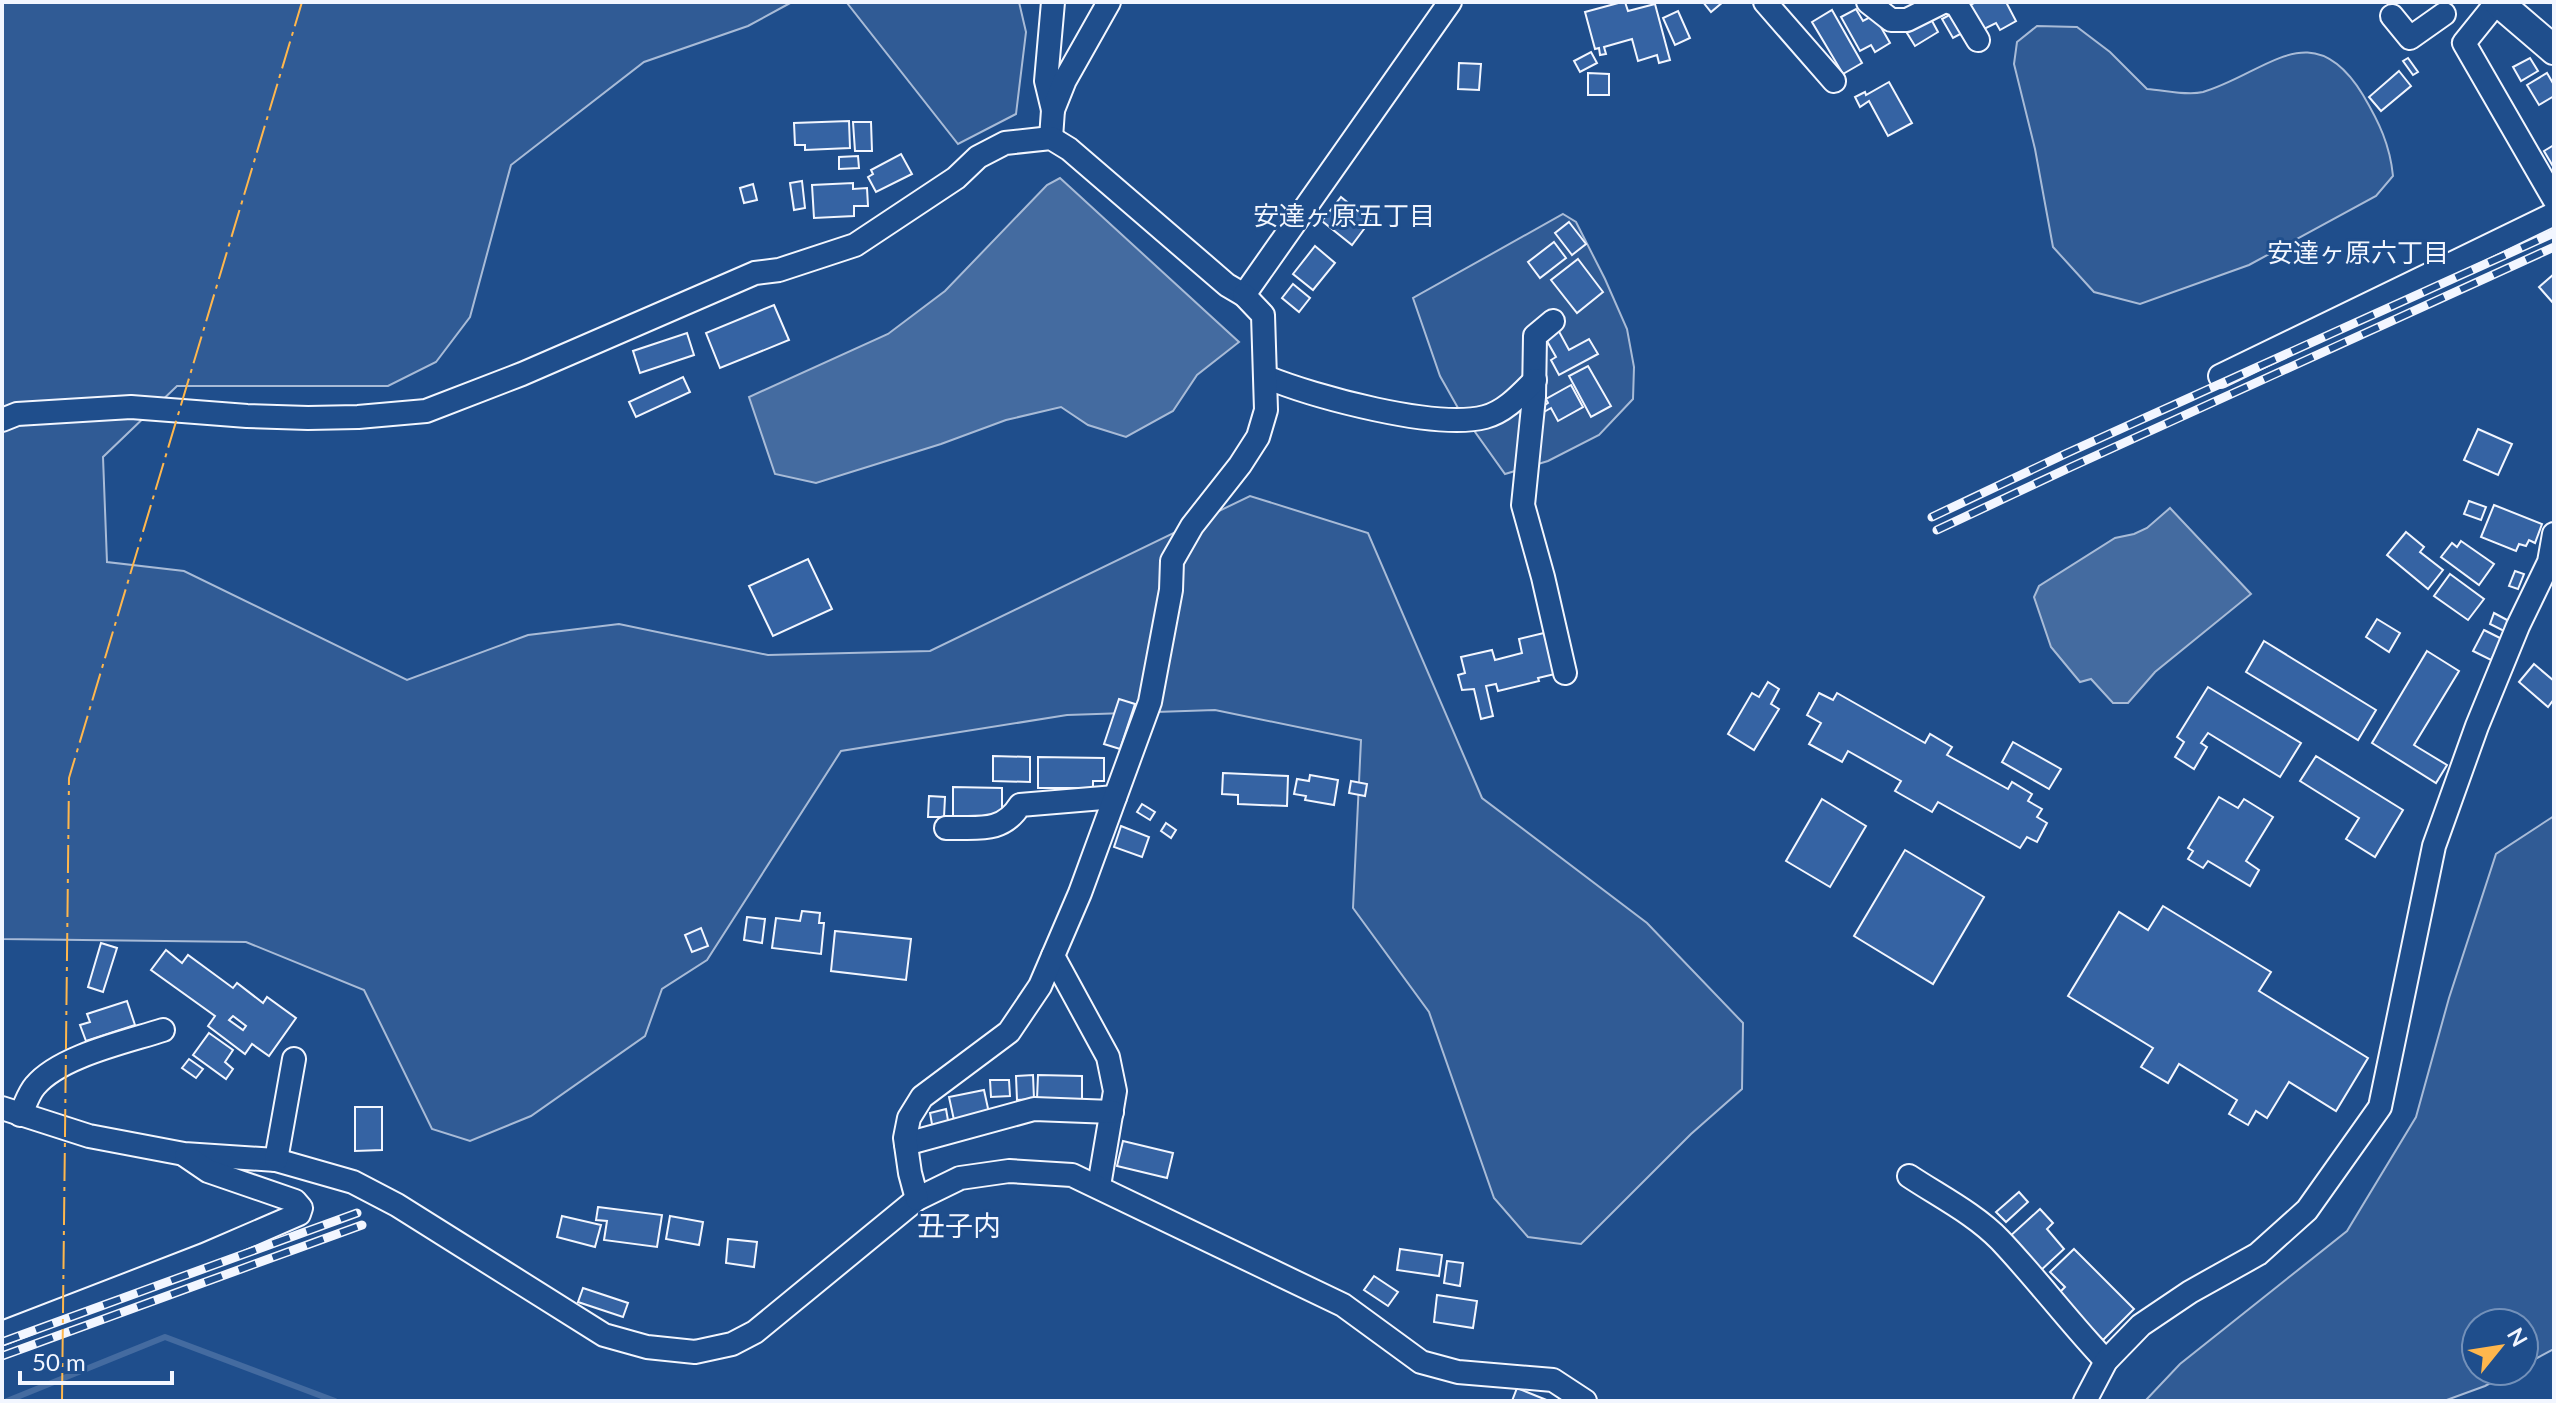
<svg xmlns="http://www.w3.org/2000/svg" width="2556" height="1403" font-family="Lato,'Noto Sans JP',sans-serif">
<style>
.green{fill:#305b95;stroke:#a8bbd7;stroke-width:2}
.water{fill:#446ba0;stroke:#a8bbd7;stroke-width:2}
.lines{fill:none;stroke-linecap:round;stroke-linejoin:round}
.stream{stroke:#446ba0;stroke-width:6}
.building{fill:#3563a3;stroke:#f2f6ff;stroke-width:2;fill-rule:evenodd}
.minor-casing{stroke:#f2f6ff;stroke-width:26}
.major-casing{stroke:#f2f6ff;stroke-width:32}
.minor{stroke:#1f4e8c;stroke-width:22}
.major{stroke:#1f4e8c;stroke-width:28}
.rail-casing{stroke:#f2f6ff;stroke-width:9}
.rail{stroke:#1f4e8c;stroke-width:6;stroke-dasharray:18;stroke-linecap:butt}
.power{stroke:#ffb74d;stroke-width:2;stroke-dasharray:28 6 4 6;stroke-linecap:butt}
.labels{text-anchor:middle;stroke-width:6;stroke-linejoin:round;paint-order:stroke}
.neighbourhood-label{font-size:26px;fill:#f2f6ff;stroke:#1f4e8c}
.quarter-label{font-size:28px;fill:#f2f6ff;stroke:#1f4e8c}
</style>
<rect width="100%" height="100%" fill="#1f4e8c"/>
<g class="green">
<polygon points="2,2 792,2 748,26 644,62 511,165 470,317 436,362 388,386 177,386 103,457 107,562 184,571 407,680 528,635 619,624 768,655 930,651 1250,496 1368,533 1482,798 1647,923 1743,1023 1742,1089 1691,1134 1581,1244 1528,1237 1494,1198 1429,1012 1353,908 1361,740 1215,710 1067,715 841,751 707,960 662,989 645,1036 531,1116 470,1141 432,1129 364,990 246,942 2,939"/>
<polygon points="813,2 1019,2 1026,32 1016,114 958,144 847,3"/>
<path d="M2037 26 2077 27 2110 52 2147 89C2164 90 2187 96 2203 92 2267 73 2312 12 2363 95 2379 122 2390 145 2393 176L2376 196 2249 265 2140 304 2094 292 2053 247 2035 149 2014 64 2017 42Z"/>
<polygon points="1563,214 1576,222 1605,279 1627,329 1634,367 1633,399 1599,435 1548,461 1505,474 1458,408 1440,376 1413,298"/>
<polygon points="2554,816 2554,1349 2524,1365 2524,1323 2476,1323 2476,1371 2513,1371 2485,1386 2444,1401 2145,1401 2180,1364 2347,1231 2416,1117 2449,998 2496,854"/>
</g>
<g class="water">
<polygon points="1060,178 1239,342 1197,375 1173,411 1126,437 1088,425 1061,407 1006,420 941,444 816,483 775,474 749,397 888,334 945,291 1047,185"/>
<polygon points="2170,508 2251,594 2155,672 2128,703 2113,703 2091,679 2080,682 2051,647 2034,597 2039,586 2115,538 2134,534 2147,528"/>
</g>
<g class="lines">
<polyline class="stream" points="7,1401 165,1337 335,1401"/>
</g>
<g class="building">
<polygon points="1622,2 1625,2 1628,11 1655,4 1670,60 1659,63 1657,55 1638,61 1632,39 1604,47 1606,54 1600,55 1599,48 1595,49 1585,12"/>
<polygon points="1703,2 1723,2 1711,12"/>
<polygon points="1976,2 2006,2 2016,21 2000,30 1996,23 1982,30 1968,6"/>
<polygon points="1856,9 1863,21 1874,15 1890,43 1875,52 1871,45 1860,51 1841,17"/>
<polygon points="1832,10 1862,63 1843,74 1812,22"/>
<polygon points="1678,11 1690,38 1675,45 1663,18"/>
<polygon points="1953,13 1964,32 1953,38 1942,19"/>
<polygon points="1931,19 1938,32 1915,46 1907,33"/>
<polygon points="1591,52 1597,63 1580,72 1574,61"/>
<polygon points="2408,58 2418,72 2413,75 2403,61"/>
<polygon points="2530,58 2538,71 2521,81 2513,67"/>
<polygon points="1459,63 1481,64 1479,90 1458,89"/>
<polygon points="2399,71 2411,86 2381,111 2369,97"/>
<polygon points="1588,73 1609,74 1609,95 1588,95"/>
<polygon points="2547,73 2554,85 2554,96 2539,105 2527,85"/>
<polygon points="1889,82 1912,123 1888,136 1869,101 1860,107 1855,97 1865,92 1866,95"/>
<polygon points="849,121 850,148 805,150 805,145 795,145 794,123"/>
<polygon points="853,122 871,122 872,151 855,151"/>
<polygon points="2554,145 2554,168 2544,151"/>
<polygon points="901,154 912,174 876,192 868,177 873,174 871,170"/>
<polygon points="858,156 859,168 839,169 839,157"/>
<polygon points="802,181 805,208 794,210 790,183"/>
<polygon points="853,183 853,189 867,188 868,206 854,206 854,216 814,218 812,185"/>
<polygon points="753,184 757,200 744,203 740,188"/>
<polygon points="1341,197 1370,221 1352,245 1322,221"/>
<polygon points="1569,222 1586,244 1572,255 1555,233"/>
<polygon points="1554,242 1566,258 1540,278 1528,262"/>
<polygon points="1315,246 1335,263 1313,290 1293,274"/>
<polygon points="1578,259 1603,292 1577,313 1551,280"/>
<polygon points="2554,274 2554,304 2539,287"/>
<polygon points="1293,284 1310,298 1299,312 1282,298"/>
<polygon points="774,305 789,340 720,368 706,333"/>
<polygon points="1556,326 1569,350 1589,339 1598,354 1559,375 1551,360 1556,357 1543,334"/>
<polygon points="687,333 694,355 640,373 633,351"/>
<polygon points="1588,366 1611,406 1591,417 1569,376"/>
<polygon points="683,377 690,392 636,417 629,402"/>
<polygon points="1571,385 1583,407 1558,421 1551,408 1542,413 1539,409 1548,403 1546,399"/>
<polygon points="2478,429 2512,444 2498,475 2464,460"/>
<polygon points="2469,501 2486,507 2481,520 2464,514"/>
<polygon points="2494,505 2542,524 2535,543 2529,540 2526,546 2519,544 2516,551 2481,537"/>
<polygon points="2406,532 2424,547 2420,552 2443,570 2428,589 2387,555"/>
<polygon points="2461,541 2494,564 2479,585 2441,557 2452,543 2457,547"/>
<polygon points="808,559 832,609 773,636 749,586"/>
<polygon points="2515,571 2524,574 2518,589 2509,586"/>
<polygon points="2450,574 2484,599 2468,620 2434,596"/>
<polygon points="2494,613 2509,621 2504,631 2490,624"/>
<polygon points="2377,619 2400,633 2389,652 2366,637"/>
<polygon points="2484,630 2502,639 2491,660 2473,651"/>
<polygon points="1544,633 1555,674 1538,678 1539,681 1498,691 1496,684 1486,686 1493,716 1481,719 1474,689 1462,690 1458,675 1465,673 1461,657 1492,650 1495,660 1522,653 1519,639"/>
<polygon points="2264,641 2376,710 2358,740 2246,672"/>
<polygon points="2427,651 2459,671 2414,745 2447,765 2436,783 2372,743"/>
<polygon points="2534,664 2554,681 2554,699 2548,707 2519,682"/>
<polygon points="1768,682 1779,689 1771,704 1779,709 1754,750 1728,734 1752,693 1759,697"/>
<polygon points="2208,687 2301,743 2280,777 2208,733 2201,743 2207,747 2194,769 2175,757 2184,742 2177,737"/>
<polygon points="1819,693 1833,700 1837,693 1925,743 1930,734 1952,747 1947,755 2008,789 2012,782 2032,794 2028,801 2042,809 2037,817 2047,823 2037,842 2027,837 2020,848 1938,802 1932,812 1895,791 1901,781 1848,751 1842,762 1809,744 1821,723 1807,715"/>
<polygon points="1119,699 1135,704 1120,749 1104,744"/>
<polygon points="2013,742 2061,769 2049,789 2002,762"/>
<polygon points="993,756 1030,757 1030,782 993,781"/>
<polygon points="2316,756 2403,810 2375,857 2346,839 2359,818 2300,781"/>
<polygon points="1038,757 1104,758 1104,781 1093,781 1093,788 1038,788"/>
<polygon points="1223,773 1288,776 1287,806 1238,804 1238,795 1222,794"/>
<polygon points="1310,775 1338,780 1334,805 1305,800 1306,796 1294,794 1297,779 1309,781"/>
<polygon points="1351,781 1367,784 1365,796 1349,793"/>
<polygon points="953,787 1002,788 1002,819 953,818"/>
<polygon points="929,796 945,797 944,817 928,817"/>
<polygon points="2219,797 2238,808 2244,799 2273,817 2246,861 2259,870 2250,886 2208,861 2203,868 2188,859 2193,851 2188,848"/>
<polygon points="1822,799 1866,826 1830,887 1786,861"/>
<polygon points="1142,804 1155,812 1150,820 1137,812"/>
<polygon points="1166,823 1176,830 1171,838 1161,831"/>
<polygon points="1121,826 1149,837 1142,857 1114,847"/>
<polygon points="1905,850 1984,897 1933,984 1854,936"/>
<polygon points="2163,906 2271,972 2259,991 2368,1058 2336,1111 2289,1082 2267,1118 2256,1111 2248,1125 2229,1114 2237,1100 2179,1064 2168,1083 2141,1067 2153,1048 2068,996 2119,912 2148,930"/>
<polygon points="802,911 820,913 819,923 824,923 821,954 772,948 776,918 800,921"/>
<polygon points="747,917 765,919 762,943 744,940"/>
<polygon points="701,928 708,946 692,952 685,935"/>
<polygon points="835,931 911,939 906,980 831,971"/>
<polygon points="101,943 117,948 103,992 88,987"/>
<path d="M166 950 182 963 188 955 233 988 237 983 263 1003 267 997 296 1018 269 1056 252 1044 245 1054 208 1026 215 1016 151 970ZM233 1016 246 1026 243 1030 229 1020Z"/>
<polygon points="127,1001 135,1025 86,1041 80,1025 90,1022 87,1014"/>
<polygon points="209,1033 233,1050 225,1062 233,1069 226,1079 193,1055"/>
<polygon points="189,1059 203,1069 196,1078 182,1068"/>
<polygon points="1033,1075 1034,1099 1017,1100 1016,1076"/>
<polygon points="1038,1075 1082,1076 1082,1100 1037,1099"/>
<polygon points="990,1080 1009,1080 1010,1096 991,1097"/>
<polygon points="984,1090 989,1113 954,1120 949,1097"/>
<polygon points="355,1107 382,1107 382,1150 355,1151"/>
<polygon points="946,1109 949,1126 933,1130 930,1113"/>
<polygon points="1123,1141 1173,1153 1167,1178 1117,1166"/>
<polygon points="2019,1192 2028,1202 2006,1222 1996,1212"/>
<polygon points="598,1207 662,1215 657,1247 604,1240 607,1221 596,1220"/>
<polygon points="2040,1209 2053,1223 2047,1229 2064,1249 2039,1272 2008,1238"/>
<polygon points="562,1216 601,1225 595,1247 557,1237"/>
<polygon points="670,1216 703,1222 699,1245 666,1239"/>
<polygon points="728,1239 757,1242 754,1267 726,1263"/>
<polygon points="1400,1249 1442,1255 1439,1276 1397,1270"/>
<polygon points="2074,1249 2134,1309 2103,1340 2058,1294 2065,1287 2050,1272"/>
<polygon points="1447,1261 1463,1263 1460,1286 1444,1283"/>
<polygon points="1374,1276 1398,1292 1388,1306 1364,1290"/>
<polygon points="583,1288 628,1303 623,1317 578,1302"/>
<polygon points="1437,1295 1477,1301 1473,1328 1434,1322"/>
<polygon points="1517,1388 1549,1401 1512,1401"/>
</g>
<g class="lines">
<defs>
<g id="minor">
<polyline points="1765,2 1834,81"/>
<polyline points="1868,2 1891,20 1907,20 1943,2"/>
<polyline points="1949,2 1957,5 1978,40"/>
<polyline points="2497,2 2464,43 2554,199"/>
<polyline points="2392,16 2410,38 2444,14"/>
<polyline points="1053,110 1046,81 1053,2"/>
<polyline points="1051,138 1053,110 1065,80 1109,2"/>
<polyline points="1553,321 1535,336 1534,397 1523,505 1543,577 1565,673"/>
<polyline points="2220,376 2554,214"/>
<path d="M1266 377C1315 397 1436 430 1485 417 1505 412 1521 394 1535 380"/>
<polyline points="2,420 17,414 131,407 247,416 308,418 358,417 426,411 522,374 755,273 779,270 855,245 956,178 978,157 1005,143 1051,138 1069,149 1227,285 1244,295 1450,2"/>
<path d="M946 828C977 827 1002 834 1020 805L1115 797"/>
<polyline points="1053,956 1108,1057 1115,1091 1099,1186"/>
<polyline points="2,1108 89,1136 184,1154 276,1160 353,1182 397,1205 604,1335 647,1347 695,1352 732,1344 755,1332 917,1199 960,1178 1009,1171 1072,1175 1343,1305 1421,1362 1458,1372 1553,1380 1585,1401"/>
<path d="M20 1115C25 1106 28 1094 35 1086 60 1056 126 1042 163 1030"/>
<polyline points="906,1144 1034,1109 1112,1112"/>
<polyline points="276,1160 294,1059"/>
<path d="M1909 1176C1939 1196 1975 1214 2000 1240 2037 1279 2069 1322 2106 1361"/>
<polyline points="917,1199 910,1173 905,1138 909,1118 922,1097 1009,1032 1040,986 1080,893 1150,702 1171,590 1172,561 1192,526 1240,465 1258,437 1266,410 1263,315 1244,295"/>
<polyline points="2,1333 204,1255 299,1214 301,1208 295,1201 208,1171 186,1156"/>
<polyline points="2085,1401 2106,1361 2141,1325 2190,1292 2258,1254 2307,1210 2380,1107 2434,846 2477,726 2518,626 2549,562 2554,534"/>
</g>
<polyline id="major" points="2498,2 2554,50"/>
</defs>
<use href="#minor" class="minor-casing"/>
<use href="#major" class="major-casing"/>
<use href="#minor" class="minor"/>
<use href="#major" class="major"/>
<defs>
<g id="rail">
<polyline points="1932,517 2065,454 2554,233"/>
<polyline points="1937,530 2071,467 2554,247"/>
<polyline points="2,1342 357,1213"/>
<polyline points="2,1356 362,1225"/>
</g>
</defs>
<use href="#rail" class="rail-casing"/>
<use href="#rail" class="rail"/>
<polyline class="power" points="62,1401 69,778 302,2"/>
</g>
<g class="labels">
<g class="neighbourhood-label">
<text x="1344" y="225">安達ヶ原五丁目</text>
<text x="2358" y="262">安達ヶ原六丁目</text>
</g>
<g class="quarter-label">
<text x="959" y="1236">丑子内</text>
</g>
</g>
<rect width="2556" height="1403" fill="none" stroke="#f2f6ff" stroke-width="8"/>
<g transform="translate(2500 1347) rotate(60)"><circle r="38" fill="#1f4e8c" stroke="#7391ba" stroke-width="2"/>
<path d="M0-6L14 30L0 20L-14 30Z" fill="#ffb74d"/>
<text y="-12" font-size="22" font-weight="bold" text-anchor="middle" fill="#f2f6ff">N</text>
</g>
<path d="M20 1371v12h152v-12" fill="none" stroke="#f2f6ff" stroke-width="4"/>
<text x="32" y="1371" font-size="24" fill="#f2f6ff" stroke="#1f4e8c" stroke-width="6" paint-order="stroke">50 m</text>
</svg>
